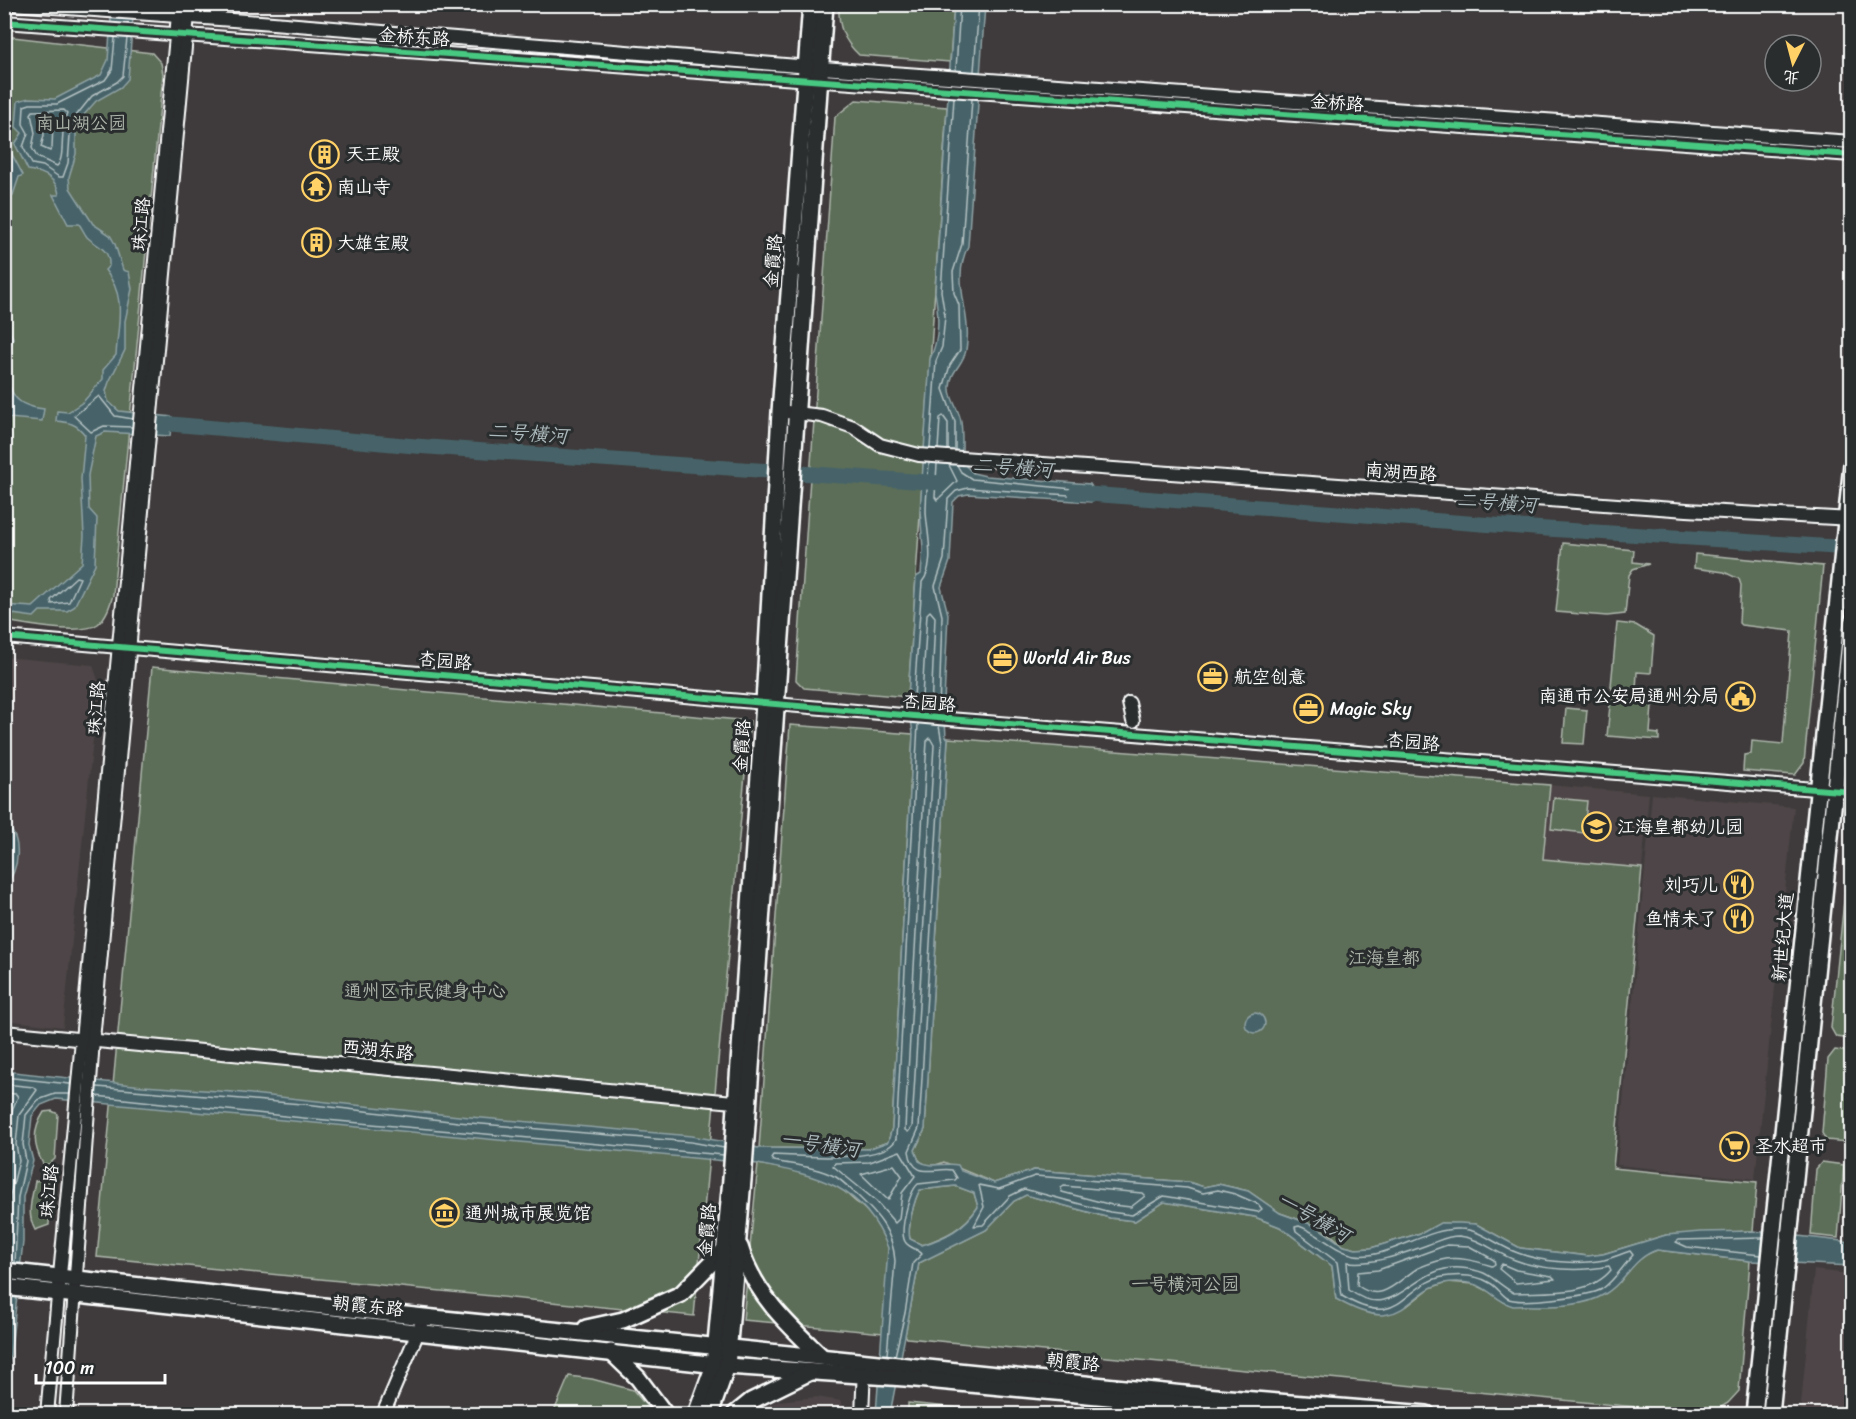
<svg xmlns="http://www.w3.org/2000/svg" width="1856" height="1419" font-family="Sriracha,'LXGW WenKai TC',sans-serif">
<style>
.built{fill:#4e4546}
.green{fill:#5c6e58;stroke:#aeb6ac;stroke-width:1.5}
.water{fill:#466469;stroke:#90a2a5;stroke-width:1.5;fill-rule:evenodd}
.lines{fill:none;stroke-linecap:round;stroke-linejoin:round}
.shore{stroke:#b5c1c3;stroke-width:1.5}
.river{stroke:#466469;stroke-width:15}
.minor-casing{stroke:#fff;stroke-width:16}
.major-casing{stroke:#fff;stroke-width:20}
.minor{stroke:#2a2d2e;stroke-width:12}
.major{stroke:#2a2d2e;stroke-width:15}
.cycleway-casing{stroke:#2a2d2e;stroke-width:10}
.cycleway{stroke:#46c982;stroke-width:6}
.labels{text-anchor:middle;stroke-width:6;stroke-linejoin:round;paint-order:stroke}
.street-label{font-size:18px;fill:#fff;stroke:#2a2d2e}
.park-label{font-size:18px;fill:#aeb6ac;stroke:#2a2d2e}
.poi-label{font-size:18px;fill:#fff;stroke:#2a2d2e;text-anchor:start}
.water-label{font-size:20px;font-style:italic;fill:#acb9bc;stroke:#2a2d2e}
</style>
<rect width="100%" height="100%" fill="#3f3b3c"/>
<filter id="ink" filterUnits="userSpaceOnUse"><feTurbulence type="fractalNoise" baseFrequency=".0167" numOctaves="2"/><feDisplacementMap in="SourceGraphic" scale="12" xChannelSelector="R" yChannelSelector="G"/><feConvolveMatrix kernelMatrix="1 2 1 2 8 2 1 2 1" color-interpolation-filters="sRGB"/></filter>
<g filter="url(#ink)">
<g class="built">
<polygon points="5,657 93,665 99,683 63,1027 5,1020"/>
<polygon points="1550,785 1649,794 1642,868 1543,859"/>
<polygon points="1652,794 1794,807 1755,1179 1617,1165"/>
<polygon points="1814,1270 1851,1274 1851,1414 1800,1414"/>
<polygon points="817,1397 842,1401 843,1414 750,1414 778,1401"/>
</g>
<g class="green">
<path d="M839 5H954L950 62 859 55C843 40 838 26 839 5Z"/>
<path d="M4 36 152 53 161 63 163 74 113 595C110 605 107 616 98 624 82 636 25 624 5 621Z"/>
<polygon points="856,100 947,107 908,697 804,688 796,680 835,117"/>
<polygon points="1563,543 1634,550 1633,562 1649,564 1633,569 1629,575 1625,614 1607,616 1556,612"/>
<polygon points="1695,554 1823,566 1804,763 1795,775 1743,771 1744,755 1751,754 1752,741 1783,744 1792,631 1741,625 1739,623 1741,585 1739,579 1724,572 1694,568"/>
<polygon points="1617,623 1636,625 1654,636 1651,673 1637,672 1636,691 1612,689 1611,686"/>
<polygon points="152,667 750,721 694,1316 97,1257"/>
<polygon points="1611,695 1662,699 1661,705 1652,705 1650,733 1659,734 1659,740 1607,736"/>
<polygon points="1566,708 1587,710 1584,744 1563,743"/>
<polygon points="790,725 913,734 892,1128 888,1142 868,1149 759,1148"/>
<path d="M948 738 1550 785 1543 859 1642 868 1613 1168 1757 1182 1753 1231 1666 1235 1603 1254 1588 1256 1520 1248 1476 1224 1441 1223 1424 1232 1371 1248 1356 1249 1344 1246 1330 1234 1303 1221 1280 1213 1248 1191 1218 1184 1204 1187 1188 1182 1034 1170 994 1183 944 1162C931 1168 918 1167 915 1150L925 1129Z"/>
<polygon points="1554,798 1587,801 1584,833 1551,829"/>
<polygon points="1851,832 1851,1039 1836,1037 1831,1028"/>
<polygon points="1835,1050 1851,1052 1852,1100 1847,1142 1826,1140 1822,1133 1828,1059"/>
<path d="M52 1111 58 1114 55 1159 49 1164H43C33 1145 32 1131 44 1112Z"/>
<polygon points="1822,1162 1844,1165 1838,1238 1811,1235 1816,1169"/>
<path d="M758 1164C782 1169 813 1170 834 1183 844 1189 850 1198 859 1204 873 1216 885 1231 889 1250 893 1276 882 1306 883 1333L743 1320Z"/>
<path d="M46 1179 50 1187 49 1225 35 1230C26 1213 32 1199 35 1181Z"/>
<path d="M955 1186 974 1193 978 1207C965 1228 945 1237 922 1245L910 1239C907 1229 914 1199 920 1190Z"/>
<path d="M1026 1195 1110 1218 1135 1221 1164 1202 1255 1217 1280 1227 1332 1266 1336 1299 1407 1306 1430 1288 1447 1282 1474 1284 1494 1294 1620 1282C1631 1267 1639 1256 1657 1250L1750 1261 1739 1391 1728 1403 1710 1414 907 1338 905 1335 919 1263 986 1230 1014 1201Z"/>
<polygon points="569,1376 592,1379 633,1390 653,1414 553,1414"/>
<polygon points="908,1403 1019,1414 908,1414"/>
</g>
<g class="water">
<path d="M112 5H134L128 79 121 87 96 101 76 124V154L69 177 70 188 93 224 110 235 115 244 123 270 129 272 132 289 125 321V350L109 382 106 391 108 401 119 411 172 417 170 436 105 432 96 436 88 475 89 509 97 518 95 564 74 607 67 611H40L34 617 5 613 4 605 33 607 82 563 84 536 81 479 85 435C77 424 69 422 56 421L57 411 68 412 83 402 103 379V370L116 355C118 322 127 297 105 270L109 266C110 248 97 247 87 237 84 233 82 228 79 224H68L53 195H59C57 178 44 172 28 170L15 144 22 133 16 127 18 101 29 98 55 99 101 75 108 60Z"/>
<path d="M954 5H985L968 246C950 284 973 311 966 350 964 364 950 371 950 387 949 399 960 410 961 422 963 435 961 450 963 463L973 473 986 476 1090 484 1097 495 1091 502 968 494 959 496 953 502 950 561 941 587 948 614 944 702 946 737 948 738 925 1129 915 1150 919 1161C932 1169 944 1162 958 1165L961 1171 994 1183 1034 1170 1188 1182 1204 1187 1218 1184 1248 1191 1280 1213 1316 1226 1344 1246 1356 1249 1371 1248 1424 1232 1440 1223H1460L1476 1224 1520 1248 1588 1256 1603 1254 1666 1235 1700 1232 1753 1231 1851 1242V1266L1750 1261 1657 1250C1632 1258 1626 1282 1605 1294 1579 1310 1541 1305 1513 1306 1491 1300 1490 1283 1459 1282 1404 1279 1413 1344 1336 1299L1332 1266 1280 1227 1255 1217 1164 1202 1135 1221 1110 1218 1026 1195 1014 1201 986 1230 919 1263 890 1414H876L888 1248C864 1185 818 1176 758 1164L56 1099 41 1105 32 1116 29 1145 33 1161 23 1197V1242L5 1403V1071L143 1086 233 1092 459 1116 692 1136 759 1148 868 1149 888 1142 892 1128 913 734 908 697 916 577 921 574 923 548 920 511 930 359C940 337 939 316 935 292ZM955 1186 974 1193 978 1207C965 1228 945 1238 922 1245L910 1239C907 1229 914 1199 920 1190Z"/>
<polygon points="4,147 8,147 23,175 19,177 13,195 5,199"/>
<polygon points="4,319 13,338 9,351 5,351"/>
<path d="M4 359C11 389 8 405 44 409L42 421 9 418 8 439 5 442Z"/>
<path d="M5 824C23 837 20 871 5 885Z"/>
<circle cx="1255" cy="1023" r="10"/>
</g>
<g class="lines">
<g class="shore">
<polyline points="115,38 112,70 105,80 57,104 30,104 24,106 23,124 28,133 23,147 32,164 43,166 59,177 63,177 68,163 71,122 92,96 117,82 123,76 127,38"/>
<polyline points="956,70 960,4"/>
<polyline points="974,71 979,4"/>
<path d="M64 110 67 113C59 128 66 158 57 166L37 157 32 148 35 133 31 114 33 111Z"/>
<polygon points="46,121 53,124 52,148 50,151 41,147 44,135 43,123"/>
<polyline points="132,427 104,426 91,432 74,416 99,396 115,416 133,419"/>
<polyline points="930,448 936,361 942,347 945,316 941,291 954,98"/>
<polyline points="938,449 940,418 943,416 948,423 948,450"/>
<polyline points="955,450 955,422 943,389 950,365 960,350 959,305 954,293 953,272 962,244 972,99"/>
<polyline points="937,464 935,497 937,500 957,481 949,465"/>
<polygon points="76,577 80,578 69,602 52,604 51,600"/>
<path d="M916 709 914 697 922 582C936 565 927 533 926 512 926 496 928 479 929 463"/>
<polyline points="924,709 922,697 927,614 930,611 935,617 931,710"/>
<polyline points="939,711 942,616 935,586 944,559 948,499 956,491 968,488 1083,496 1086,493 1083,490 972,479 961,472 957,465"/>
<polygon points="930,738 934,745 912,1127 908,1132 905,1130 906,1107 927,741"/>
<polyline points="4,1077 70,1084"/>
<polyline points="4,1084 34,1087 37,1090 19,1115 16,1144 19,1161 10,1196 7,1262"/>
<polyline points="97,1087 314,1105 458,1122 691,1142 724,1148"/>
<path d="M4 1093 16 1094 18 1097C3 1123 12 1152 4 1180"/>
<polyline points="96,1096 303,1118 724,1155"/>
<polygon points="900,1151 915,1176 902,1193 899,1219 895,1223 876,1201 833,1166 835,1163 870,1162"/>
<polygon points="894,1165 902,1176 888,1200 861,1174"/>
<polygon points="1035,1176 1187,1188 1203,1193 1218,1190 1235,1194 1258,1204 1262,1209 1258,1212 1164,1196 1132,1215 1110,1212 1024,1189 1010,1196 983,1225 974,1226 984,1207 979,1185 999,1189"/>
<polygon points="1064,1186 1142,1193 1145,1196 1131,1207 1112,1205 1062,1192 1061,1188"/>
<path d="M1299 1226C1319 1233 1336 1252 1355 1255 1387 1260 1427 1227 1460 1229 1481 1229 1497 1246 1518 1253 1541 1262 1579 1265 1604 1260 1612 1258 1621 1254 1630 1251L1633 1255C1623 1266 1615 1280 1602 1289 1591 1296 1518 1305 1507 1298 1501 1294 1497 1287 1490 1283 1479 1276 1462 1275 1450 1276 1402 1279 1404 1334 1342 1296L1337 1262 1296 1231 1295 1227Z"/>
<path d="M1459 1236C1480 1238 1495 1253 1515 1260 1541 1270 1581 1272 1609 1266L1611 1270C1589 1297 1546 1291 1514 1293 1491 1280 1492 1271 1461 1268 1412 1264 1396 1325 1349 1290L1347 1262C1374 1265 1402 1254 1427 1245 1439 1241 1446 1236 1459 1236Z"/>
<path d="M1447 1245 1469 1246 1494 1260 1495 1264 1492 1266C1476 1261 1458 1256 1441 1260 1434 1262 1425 1265 1418 1268 1398 1280 1382 1305 1357 1285L1358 1272 1378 1270Z"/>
<polyline points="1761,1255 1687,1247 1676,1242 1679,1240 1763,1238"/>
<polyline points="15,1263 18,1197 26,1161 23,1144 26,1115 38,1100 55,1094 69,1094"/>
<polygon points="1502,1264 1516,1270 1552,1276 1555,1279 1516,1283 1499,1269"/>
<path d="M887 1355 895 1261C893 1231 878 1215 857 1195 850 1189 844 1182 836 1177 817 1167 793 1165 773 1161L771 1158 773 1155C799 1156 885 1164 896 1139L918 724"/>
<path d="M895 1356 905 1313 913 1263 922 1254C918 1249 910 1248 906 1243 898 1234 909 1192 918 1184L955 1180 957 1178 952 1170C935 1167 913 1181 909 1151L919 1128 942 743 939 726"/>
</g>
<g class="river">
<polyline points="171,424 415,446 942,483"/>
<polyline points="1076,493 1547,529 1852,548"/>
</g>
<defs>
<g id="minor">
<polyline points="12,4 273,23 822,68 1852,142"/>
<polyline points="4,22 1852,155"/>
<polyline points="787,412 822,416 853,427 880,445 919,455 1687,510 1852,519"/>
<polyline points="4,637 949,719 1852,792"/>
<polyline points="1129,703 1133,721"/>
<polyline points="4,1032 744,1103"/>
<polyline points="47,1414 179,4"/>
<polyline points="66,1414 93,1040 189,4"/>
<polyline points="383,1414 421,1325"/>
<polyline points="862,1414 864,1368"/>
</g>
<g id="major">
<path d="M740 1247C754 1293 787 1324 821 1356"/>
<polyline points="4,1271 424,1317 1204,1396 1427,1414"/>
<polyline points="4,1287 727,1366 905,1378 1291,1414"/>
<polyline points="586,1328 623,1320 681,1294 725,1249"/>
<polyline points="611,1352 638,1378 665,1414"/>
<polyline points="696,1414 714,1365 731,1179 764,703 780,412 811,4"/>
<polyline points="710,1414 727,1366 744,1168 825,4"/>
<polyline points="735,1414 751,1401 810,1372"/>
<polyline points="1754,1414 1852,464"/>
<polyline points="1771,1414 1852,622"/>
</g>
</defs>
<use href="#minor" class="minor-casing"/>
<use href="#major" class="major-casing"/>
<use href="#minor" class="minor"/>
<use href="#major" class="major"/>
<defs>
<g id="cycleway">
<polyline points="4,22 1852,155"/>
<polyline points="4,637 949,719 1852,792"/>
</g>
</defs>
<use href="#cycleway" class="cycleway-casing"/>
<use href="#cycleway" class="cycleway"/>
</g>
</g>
<defs>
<symbol id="building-ring" viewBox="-11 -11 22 22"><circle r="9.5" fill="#2a2d2e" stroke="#ffd166" stroke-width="1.5"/><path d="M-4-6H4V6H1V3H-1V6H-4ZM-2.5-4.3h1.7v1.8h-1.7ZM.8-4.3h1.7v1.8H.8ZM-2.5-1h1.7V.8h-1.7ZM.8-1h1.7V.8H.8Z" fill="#ffd166"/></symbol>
<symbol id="temple-ring" viewBox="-11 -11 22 22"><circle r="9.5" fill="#2a2d2e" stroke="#ffd166" stroke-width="1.5"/><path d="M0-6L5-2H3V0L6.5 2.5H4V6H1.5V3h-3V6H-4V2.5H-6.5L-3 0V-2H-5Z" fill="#ffd166"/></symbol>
<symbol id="office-ring" viewBox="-11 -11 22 22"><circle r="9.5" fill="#2a2d2e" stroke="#ffd166" stroke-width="1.5"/><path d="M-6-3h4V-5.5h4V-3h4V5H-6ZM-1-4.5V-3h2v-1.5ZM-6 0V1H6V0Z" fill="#ffd166"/></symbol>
<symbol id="civic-ring" viewBox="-11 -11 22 22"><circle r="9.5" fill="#2a2d2e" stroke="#ffd166" stroke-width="1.5"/><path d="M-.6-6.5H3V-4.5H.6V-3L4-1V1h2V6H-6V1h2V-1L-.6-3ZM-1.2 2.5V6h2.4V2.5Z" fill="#ffd166"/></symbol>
<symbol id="school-ring" viewBox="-11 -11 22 22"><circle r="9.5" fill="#2a2d2e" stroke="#ffd166" stroke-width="1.5"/><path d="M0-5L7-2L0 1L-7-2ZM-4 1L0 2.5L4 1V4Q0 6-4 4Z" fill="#ffd166"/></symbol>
<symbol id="restaurant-ring" viewBox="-11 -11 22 22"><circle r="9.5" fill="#2a2d2e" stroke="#ffd166" stroke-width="1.5"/><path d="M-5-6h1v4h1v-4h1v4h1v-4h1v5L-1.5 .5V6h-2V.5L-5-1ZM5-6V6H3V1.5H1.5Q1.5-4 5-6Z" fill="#ffd166"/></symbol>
<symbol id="supermarket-ring" viewBox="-11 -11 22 22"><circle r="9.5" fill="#2a2d2e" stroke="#ffd166" stroke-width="1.5"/><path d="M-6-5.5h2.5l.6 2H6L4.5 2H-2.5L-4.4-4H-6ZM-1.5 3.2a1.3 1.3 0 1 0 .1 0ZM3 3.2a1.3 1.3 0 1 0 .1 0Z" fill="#ffd166"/></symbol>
<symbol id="museum-ring" viewBox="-11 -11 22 22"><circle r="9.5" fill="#2a2d2e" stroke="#ffd166" stroke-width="1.5"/><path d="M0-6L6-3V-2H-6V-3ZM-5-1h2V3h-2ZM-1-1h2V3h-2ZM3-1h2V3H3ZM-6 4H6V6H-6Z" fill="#ffd166"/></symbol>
</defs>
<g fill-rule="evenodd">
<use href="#building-ring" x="308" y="138" width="33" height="33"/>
<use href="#temple-ring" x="300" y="170" width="33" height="33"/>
<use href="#building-ring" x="300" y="226" width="33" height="33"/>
<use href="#office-ring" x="986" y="642" width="33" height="33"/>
<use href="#office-ring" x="1196" y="660" width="33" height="33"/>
<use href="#civic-ring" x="1724" y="680" width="33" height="33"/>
<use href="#office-ring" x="1292" y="692" width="33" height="33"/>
<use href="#school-ring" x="1580" y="810" width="33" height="33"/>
<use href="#restaurant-ring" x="1722" y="868" width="33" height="33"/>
<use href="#restaurant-ring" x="1722" y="902" width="33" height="33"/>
<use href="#supermarket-ring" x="1718" y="1130" width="33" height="33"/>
<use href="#museum-ring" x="428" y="1196" width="33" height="33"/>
</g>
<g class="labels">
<g class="street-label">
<text transform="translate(414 37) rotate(4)" y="6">金桥东路</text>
<text transform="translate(1337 103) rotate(4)" y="6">金桥路</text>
<text transform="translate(141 224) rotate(-85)" y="6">珠江路</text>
<text transform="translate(773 261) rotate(-85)" y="6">金霞路</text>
<text transform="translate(1401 472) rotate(4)" y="6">南湖西路</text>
<text transform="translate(445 661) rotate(5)" y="6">杏园路</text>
<text transform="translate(929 703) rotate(5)" y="6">杏园路</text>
<text transform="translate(96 708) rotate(-85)" y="6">珠江路</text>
<text transform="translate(1413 742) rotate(5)" y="6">杏园路</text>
<text transform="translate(742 746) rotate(-86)" y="6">金霞路</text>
<text transform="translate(1783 937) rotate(-85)" y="6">新世纪大道</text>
<text transform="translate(378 1050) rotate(6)" y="6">西湖东路</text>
<text transform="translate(49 1191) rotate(-84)" y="6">珠江路</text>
<text transform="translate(707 1230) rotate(-85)" y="6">金霞路</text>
<text transform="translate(368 1306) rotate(6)" y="6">朝霞东路</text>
<text transform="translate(1073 1362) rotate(6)" y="6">朝霞路</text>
</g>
<g class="park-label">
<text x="81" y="129">南山湖公园</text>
<text x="1384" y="964">江海皇都</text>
<text x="425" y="997">通州区市民健身中心</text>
<text x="1185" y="1290">一号横河公园</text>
</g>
<g class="poi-label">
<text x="346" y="160">天王殿</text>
<text x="337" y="193">南山寺</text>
<text x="337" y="249">大雄宝殿</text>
<text x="1023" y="664">World Air Bus</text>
<text x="1234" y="683">航空创意</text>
<text x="1719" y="702" text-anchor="end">南通市公安局通州分局</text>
<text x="1330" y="715">Magic Sky</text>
<text x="1617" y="833">江海皇都幼儿园</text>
<text x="1718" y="891" text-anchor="end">刘巧儿</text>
<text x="1717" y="925" text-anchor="end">鱼情未了</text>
<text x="1755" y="1152">圣水超市</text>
<text x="465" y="1219">通州城市展览馆</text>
</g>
<g class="water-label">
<text transform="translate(528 433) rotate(4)" y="7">二号横河</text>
<text transform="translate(1013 467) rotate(4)" y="7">二号横河</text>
<text transform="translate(1497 502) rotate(4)" y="7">二号横河</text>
<text transform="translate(820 1144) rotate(8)" y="7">一号横河</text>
<text transform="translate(1314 1217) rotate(30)" y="7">一号横河</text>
</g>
</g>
<rect width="1856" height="1419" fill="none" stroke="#2a2d2e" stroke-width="24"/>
<rect x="12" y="12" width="1832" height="1395" fill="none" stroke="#fff" stroke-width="2" filter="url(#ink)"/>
<g transform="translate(1793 63) rotate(186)"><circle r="28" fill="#2a2d2e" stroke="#7f8182" stroke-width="1.5"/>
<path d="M0-4.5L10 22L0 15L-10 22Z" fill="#ffd166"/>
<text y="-9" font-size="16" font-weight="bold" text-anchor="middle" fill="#ffffff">北</text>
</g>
<path d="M36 1374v9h129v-9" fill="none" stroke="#ffffff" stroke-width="3"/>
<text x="45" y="1374" font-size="18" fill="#ffffff" stroke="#2a2d2e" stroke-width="4.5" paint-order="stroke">100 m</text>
</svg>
